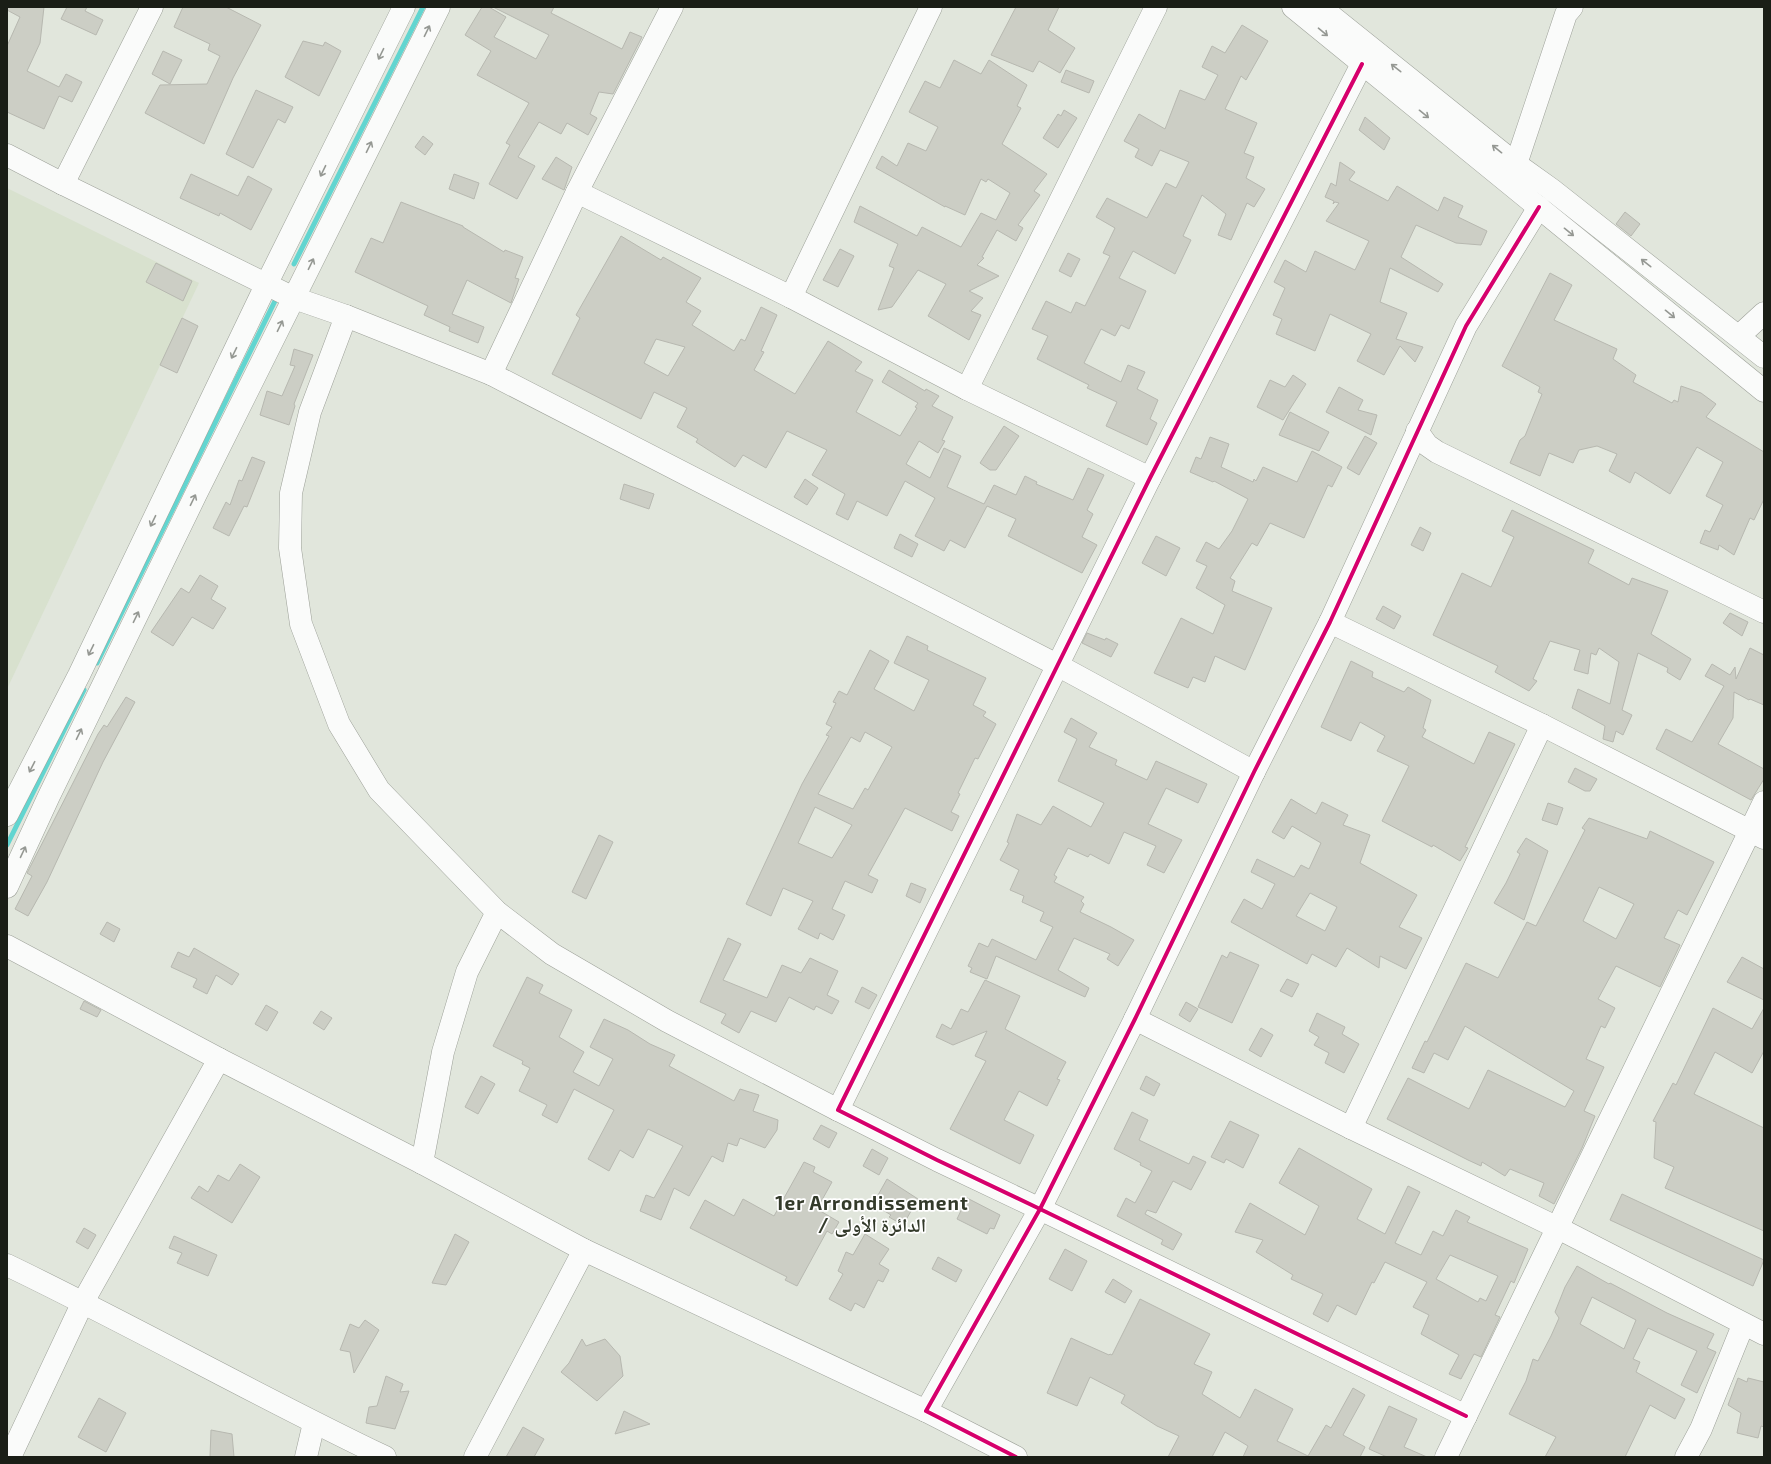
<svg xmlns="http://www.w3.org/2000/svg" width="1771" height="1464" font-family="'Exo 2','Noto Naskh Arabic',sans-serif">
<style>
.built{fill:#d8e1ce}
.lines{fill:none;stroke-linecap:round;stroke-linejoin:round}
.stream{stroke:#62d5d0;stroke-width:5}
.building{fill:#cccec5;stroke:#b7b8b0;fill-rule:evenodd}
.minor-casing{stroke:#9da199;stroke-width:23}
.minor{stroke:#fafbfa;stroke-width:22}
.cycleway-casing{stroke:#fff;stroke-width:6}
.cycleway{stroke:#d6006c;stroke-width:4}
.oneway{stroke:#959893}
.labels{text-anchor:middle;stroke-width:3.5;stroke-linejoin:round;paint-order:stroke}
.district-label{font-size:19px;font-weight:bold;letter-spacing:1px;fill:#333a2a;stroke:#fff}
</style>
<rect width="100%" height="100%" fill="#e1e6dc"/>
<polygon class="built" points="7,188 199,283 7,689"/>
<g class="lines">
<g class="stream">
<polyline points="294,264 423,7"/>
<polyline points="97,663 275,301"/>
<polyline points="7,845 84,690"/>
</g>
</g>
<g class="building">
<polygon points="7,7 44,7 40,43 27,71 59,87 66,74 82,82 72,102 59,96 44,129 7,112 7,46 20,17 7,10"/>
<polygon points="67,7 87,7 85,11 103,20 96,35 61,19"/>
<polygon points="183,7 226,7 261,25 233,78 204,144 145,113 160,85 207,84 220,56 208,50 210,44 174,27"/>
<polygon points="482,7 489,7 506,17 494,37 536,59 549,35 493,7 554,7 551,13 622,49 630,32 642,37 613,94 599,92 590,114 597,118 588,135 567,123 561,134 539,122 518,157 535,166 517,199 489,184 510,145 506,143 529,103 477,75 491,51 465,35"/>
<polygon points="1016,7 1059,7 1048,30 1075,48 1060,73 1039,61 1033,72 991,55"/>
<polygon points="1242,25 1268,41 1246,80 1241,76 1225,109 1257,123 1244,153 1254,157 1246,178 1265,189 1254,207 1247,203 1231,240 1218,235 1226,214 1202,195 1183,236 1191,240 1175,274 1133,251 1119,278 1146,291 1129,329 1121,325 1115,336 1101,329 1084,363 1121,382 1128,365 1145,372 1137,389 1158,400 1150,419 1157,423 1147,445 1106,426 1117,402 1087,388 1089,385 1037,359 1048,336 1032,329 1046,301 1071,313 1076,302 1085,306 1110,256 1103,253 1115,228 1096,217 1107,198 1147,218 1166,183 1176,188 1189,162 1160,150 1152,166 1135,157 1139,149 1124,141 1139,114 1165,129 1180,90 1205,100 1218,75 1202,67 1212,46 1225,53"/>
<polygon points="303,41 323,46 325,42 341,51 319,96 285,77"/>
<polygon points="163,51 182,60 170,84 152,74"/>
<polygon points="954,60 981,74 989,60 1027,85 1017,106 1021,108 1002,144 1047,174 1034,191 1040,195 1018,225 1023,228 1016,241 997,230 982,257 984,258 977,265 999,276 969,291 983,298 971,311 981,315 969,340 928,316 946,284 918,270 892,307 878,310 894,268 889,266 898,244 854,222 860,206 917,236 922,227 961,247 981,213 996,220 1010,193 988,179 986,182 981,179 965,215 945,206 945,207 876,168 882,156 897,166 908,143 926,151 938,127 909,112 925,81 940,88"/>
<polygon points="1066,70 1094,81 1089,93 1061,82"/>
<polygon points="256,90 293,107 285,123 278,119 253,168 226,154"/>
<polygon points="1064,110 1077,118 1058,148 1043,138 1058,114 1061,116"/>
<polygon points="1365,117 1390,138 1384,150 1359,130"/>
<polygon points="423,136 433,144 425,155 415,147"/>
<polygon points="556,157 572,167 564,190 542,179"/>
<polygon points="1340,162 1355,172 1349,180 1388,201 1397,186 1438,211 1444,197 1463,206 1458,217 1487,231 1481,245 1456,243 1416,225 1401,257 1443,284 1438,292 1390,268 1380,302 1407,313 1396,339 1423,347 1415,362 1400,346 1384,375 1357,361 1371,334 1330,314 1315,351 1276,334 1282,319 1273,315 1285,288 1274,282 1285,260 1306,272 1315,251 1355,270 1369,241 1326,221 1339,203 1335,202 1333,204 1334,201 1325,197 1331,183 1336,186"/>
<polygon points="191,174 238,196 248,176 272,189 251,230 220,213 219,216 180,198"/>
<polygon points="454,174 479,183 474,199 449,189"/>
<polygon points="401,202 463,226 463,227 504,252 505,250 523,257 515,278 519,279 511,303 467,280 452,314 484,327 478,343 449,331 450,327 424,315 428,306 355,272 371,238 383,243"/>
<polygon points="1625,212 1640,224 1631,236 1616,224"/>
<path d="M621 236 661 260 663 257 701 278 686 302 701 311 692 325 734 351 741 339 745 341 761 307 777 315 761 351 764 352 754 370 795 394 828 341 862 362 855 371 873 380 856 412 900 436 917 408 915 407 918 403 882 382 889 370 925 391 926 389 939 396 932 406 953 417 942 440 945 441 938 453 919 441 906 464 930 478 944 448 961 456 947 487 984 504 994 485 1016 495 1025 476 1037 482 1036 484 1073 500 1088 468 1104 475 1087 510 1093 514 1082 537 1097 545 1082 573 1008 536 1016 519 987 506 965 548 950 540 944 551 915 536 935 498 905 481 887 516 857 501 848 520 836 514 845 494 812 475 827 450 787 431 766 468 743 455 735 467 696 442 698 439 677 427 687 408 654 392 641 419 552 374 580 318 576 315ZM656 339 685 347 668 376 644 363Z"/>
<polygon points="840,249 854,256 838,287 823,280"/>
<polygon points="1068,253 1080,259 1071,277 1059,271"/>
<polygon points="156,263 192,281 183,301 146,282"/>
<polygon points="1550,273 1572,285 1554,320 1617,349 1613,359 1636,375 1633,382 1672,403 1674,400 1678,402 1681,386 1701,393 1716,404 1706,417 1764,452 1764,499 1754,520 1750,518 1734,555 1719,545 1718,550 1700,543 1705,530 1710,532 1723,505 1706,496 1723,462 1697,447 1670,494 1635,472 1630,483 1609,471 1617,454 1597,446 1579,450 1573,463 1549,453 1540,476 1510,463 1520,440 1525,436 1542,394 1538,392 1540,387 1502,366"/>
<polygon points="182,318 198,326 177,373 160,365"/>
<polygon points="294,349 313,355 294,404 295,406 289,425 260,415 267,391 282,396 295,366 290,365"/>
<polygon points="1293,375 1306,384 1283,420 1257,407 1270,380 1285,387"/>
<polygon points="1339,387 1363,400 1358,410 1377,415 1371,435 1326,412"/>
<polygon points="1290,412 1329,432 1319,451 1279,435"/>
<polygon points="1004,426 1019,436 996,470 990,470 980,463"/>
<polygon points="1365,436 1377,443 1359,475 1347,468"/>
<polygon points="1210,437 1229,444 1221,467 1253,482 1254,479 1256,481 1263,467 1297,482 1312,451 1342,467 1332,487 1328,485 1304,538 1270,523 1257,546 1252,543 1230,578 1235,581 1232,591 1272,608 1245,670 1215,656 1205,682 1193,677 1188,688 1154,673 1181,618 1213,634 1225,605 1196,588 1207,566 1196,561 1206,542 1219,549 1232,531 1248,499 1214,481 1213,482 1190,472 1196,457 1201,459"/>
<polygon points="252,457 265,462 247,507 244,506 229,536 213,528 226,502 230,505 239,480 242,481"/>
<polygon points="805,479 818,488 807,505 794,497"/>
<polygon points="624,484 654,494 649,509 620,499"/>
<polygon points="1512,510 1594,550 1588,563 1629,585 1632,578 1668,591 1651,634 1691,659 1680,680 1667,672 1668,668 1638,653 1622,710 1632,715 1623,735 1616,731 1613,742 1603,739 1605,726 1572,708 1578,689 1610,704 1619,662 1599,648 1596,655 1591,653 1588,674 1574,670 1580,650 1550,641 1533,679 1537,681 1529,691 1495,672 1498,666 1433,635 1462,573 1491,587 1514,537 1502,531"/>
<polygon points="1420,527 1431,533 1423,551 1411,545"/>
<polygon points="900,534 918,544 912,557 894,548"/>
<polygon points="1156,536 1180,548 1166,576 1142,563"/>
<polygon points="200,575 218,586 211,599 226,608 213,629 192,617 173,646 151,632 181,588 189,593"/>
<polygon points="1383,606 1401,616 1394,629 1376,619"/>
<polygon points="1730,613 1748,622 1742,636 1723,623"/>
<polygon points="1087,633 1105,640 1106,638 1118,644 1111,657 1082,643"/>
<path d="M907 636 928 646 927 650 986 678 973 705 986 712 983 716 996 724 978 759 975 758 958 793 960 794 951 812 959 816 952 831 905 808 868 875 878 880 872 893 845 881 832 909 845 915 833 940 820 933 818 939 798 929 813 901 783 888 771 916 746 904 802 784 829 736 826 735 832 727 826 724 836 703 833 702 839 691 847 695 870 650 889 661 874 689 914 711 929 680 894 663ZM865 732 892 747 868 790 865 788 853 809 818 794 851 737 860 742ZM815 807 852 825 832 858 798 843Z"/>
<polygon points="1750,648 1764,655 1764,705 1750,699 1749,700 1734,692 1733,718 1718,744 1764,769 1764,779 1751,800 1656,749 1666,729 1692,742 1724,686 1705,676 1712,664 1730,675 1735,667 1736,679"/>
<polygon points="1351,661 1373,672 1372,677 1404,692 1408,687 1431,700 1423,728 1426,730 1422,737 1474,764 1489,732 1515,744 1465,847 1468,848 1460,861 1433,845 1432,847 1382,821 1409,766 1377,751 1385,736 1360,722 1351,741 1321,727"/>
<polygon points="126,697 135,702 103,762 47,882 28,916 15,909 32,876 27,873 98,734 104,725 107,727"/>
<polygon points="1071,718 1097,733 1089,747 1117,760 1115,765 1147,780 1156,761 1207,784 1198,803 1166,788 1148,824 1182,840 1164,873 1147,865 1156,846 1124,832 1109,864 1090,854 1088,857 1068,848 1054,875 1057,877 1054,882 1084,897 1081,901 1084,904 1080,912 1111,927 1134,940 1118,966 1107,959 1110,954 1074,938 1058,970 1089,988 1085,997 996,956 987,979 970,972 972,968 968,966 979,943 988,947 992,939 1036,960 1053,927 1040,921 1044,912 1022,902 1024,896 1010,890 1019,870 1000,860 1009,843 1007,842 1017,814 1041,825 1053,806 1091,827 1104,803 1058,781 1077,739 1064,732"/>
<polygon points="1575,768 1597,779 1590,791 1585,791 1568,782"/>
<path d="M1291 799 1316 814 1322 802 1348 815 1343 825 1370 835 1360 863 1417 895 1399 927 1422 938 1406 969 1380 956 1379 968 1347 948 1336 967 1312 954 1307 964 1231 922 1244 899 1262 909 1275 884 1251 872 1257 859 1294 877 1301 865 1309 869 1321 843 1292 826 1284 839 1272 832ZM1310 893 1337 907 1325 931 1296 916Z"/>
<polygon points="1548,803 1563,808 1557,825 1542,820"/>
<path d="M1589 818 1647 839 1650 831 1714 862 1687 915 1678 910 1664 938 1680 945 1660 987 1616 966 1598 999 1615 1008 1605 1028 1601 1026 1586 1059 1604 1067 1584 1111 1595 1116 1582 1148 1554 1204 1539 1196 1544 1183 1510 1169 1505 1176 1482 1162 1481 1166 1468 1160 1387 1119 1408 1078 1469 1109 1488 1070 1565 1107 1574 1091 1465 1026 1448 1060 1434 1053 1424 1073 1412 1068 1425 1041 1427 1042 1466 963 1498 978 1527 922 1536 926 1585 830 1582 828ZM1599 887 1634 904 1616 939 1583 921Z"/>
<polygon points="599,835 613,842 586,899 572,892"/>
<polygon points="1526,838 1548,851 1524,920 1494,903 1506,883 1520,854 1517,852"/>
<polygon points="911,883 926,889 920,903 906,896"/>
<polygon points="107,922 120,929 114,942 100,934"/>
<polygon points="728,938 741,944 723,980 767,998 782,965 801,973 810,958 838,971 827,995 839,1001 832,1014 816,1006 814,1010 789,997 776,1022 751,1011 739,1033 721,1023 726,1014 700,1002"/>
<polygon points="194,948 239,974 232,985 216,975 207,994 193,987 197,979 171,967 178,952 189,957"/>
<polygon points="1230,952 1259,965 1232,1023 1198,1007 1222,955 1227,958"/>
<polygon points="1742,957 1764,969 1764,1000 1727,982"/>
<polygon points="527,977 543,985 539,993 572,1010 559,1037 584,1052 573,1072 599,1086 613,1059 590,1047 604,1019 628,1030 650,1044 675,1055 669,1066 734,1101 740,1089 759,1095 753,1111 778,1120 777,1130 765,1148 740,1138 737,1146 728,1143 723,1162 712,1156 689,1196 674,1188 661,1220 640,1211 646,1195 654,1198 683,1146 648,1129 633,1158 620,1150 609,1171 588,1159 614,1110 574,1089 557,1123 542,1115 547,1105 519,1091 530,1068 522,1064 523,1061 493,1046"/>
<polygon points="1287,979 1299,984 1292,997 1280,991"/>
<polygon points="985,980 1020,996 1005,1029 1066,1062 1057,1079 1060,1080 1047,1106 1019,1091 1004,1120 1034,1135 1020,1164 950,1129 986,1061 975,1056 987,1031 953,1045 936,1037 942,1024 951,1029 961,1009 968,1012"/>
<polygon points="862,987 877,995 869,1009 855,1002"/>
<polygon points="84,1001 101,1010 97,1017 80,1009"/>
<polygon points="1186,1002 1198,1009 1190,1022 1179,1015"/>
<polygon points="266,1005 278,1012 267,1031 255,1024"/>
<polygon points="1713,1008 1752,1029 1764,1008 1764,1051 1752,1073 1715,1052 1694,1094 1764,1128 1764,1231 1665,1188 1674,1167 1654,1158 1656,1122 1653,1121 1673,1083 1676,1085"/>
<polygon points="321,1011 332,1018 324,1030 313,1023"/>
<polygon points="1317,1013 1345,1027 1342,1034 1359,1044 1344,1073 1325,1063 1329,1053 1314,1045 1319,1037 1309,1031"/>
<polygon points="1261,1028 1273,1035 1261,1057 1249,1050"/>
<polygon points="481,1076 495,1084 478,1114 465,1107"/>
<polygon points="1146,1076 1160,1084 1154,1096 1140,1089"/>
<polygon points="1132,1112 1148,1120 1139,1140 1189,1164 1193,1156 1206,1162 1191,1190 1173,1181 1156,1213 1147,1210 1145,1214 1182,1234 1173,1250 1161,1244 1163,1240 1117,1216 1126,1198 1135,1203 1152,1171 1140,1165 1141,1163 1114,1149"/>
<polygon points="1230,1121 1259,1135 1243,1168 1226,1159 1224,1163 1211,1157"/>
<polygon points="821,1125 837,1133 829,1148 813,1139"/>
<path d="M1299 1148 1372 1189 1357 1219 1385 1234 1408 1186 1420 1192 1395 1243 1421 1255 1433 1231 1443 1236 1456 1210 1470 1217 1467 1222 1528 1249 1514 1283 1511 1281 1495 1315 1500 1317 1481 1357 1474 1354 1461 1379 1449 1374 1459 1355 1421 1334 1429 1315 1413 1307 1427 1282 1385 1262 1374 1283 1372 1282 1356 1315 1337 1305 1328 1322 1313 1314 1323 1294 1291 1279 1293 1275 1256 1252 1263 1240 1235 1232 1250 1203 1305 1235 1319 1206 1279 1183ZM1450 1255 1498 1276 1486 1301 1480 1298 1478 1302 1436 1279Z"/>
<polygon points="872,1149 888,1158 879,1175 863,1166"/>
<polygon points="804,1162 815,1167 813,1172 832,1182 817,1209 839,1222 832,1234 827,1231 797,1286 785,1280 787,1277 690,1228 705,1200 734,1216 743,1199 774,1216"/>
<polygon points="240,1164 260,1177 232,1223 191,1198 199,1186 208,1192 218,1175 229,1181"/>
<polygon points="887,1179 918,1199 903,1225 889,1217 891,1215 873,1204"/>
<polygon points="1622,1194 1764,1260 1753,1286 1610,1220"/>
<polygon points="967,1198 1000,1215 994,1229 990,1228 987,1234 957,1219"/>
<polygon points="84,1228 96,1235 88,1249 76,1242"/>
<polygon points="455,1234 469,1242 446,1285 432,1283"/>
<polygon points="865,1234 889,1249 879,1264 889,1270 883,1282 878,1280 864,1308 855,1303 851,1311 829,1299 843,1274 838,1271 846,1252 853,1255"/>
<polygon points="174,1236 217,1255 208,1276 177,1263 182,1253 169,1248"/>
<polygon points="1065,1249 1087,1261 1072,1291 1049,1279"/>
<polygon points="938,1257 962,1270 956,1282 932,1269"/>
<path d="M1577 1266 1609 1284 1610 1283 1667 1313 1714 1334 1707 1348 1716 1352 1697 1393 1681 1385 1697 1351 1648 1328 1633 1359 1640 1362 1636 1372 1685 1399 1675 1419 1650 1405 1625 1457H1545L1556 1437 1509 1414 1526 1381 1533 1359 1538 1361 1551 1336 1559 1318 1555 1312 1565 1287ZM1592 1297 1636 1320 1624 1349 1580 1324Z"/>
<polygon points="1113,1279 1132,1291 1125,1303 1105,1292"/>
<polygon points="1140,1299 1210,1334 1194,1364 1212,1372 1202,1394 1240,1418 1255,1389 1293,1409 1277,1441 1308,1456 1326,1425 1331,1428 1353,1388 1365,1395 1343,1435 1365,1447 1360,1457 1243,1457 1248,1446 1225,1432 1212,1457 1168,1457 1179,1436 1157,1426 1121,1403 1125,1395 1090,1377 1077,1406 1047,1393 1071,1338 1109,1355 1110,1354 1112,1355"/>
<polygon points="365,1320 379,1330 354,1373 350,1352 340,1350 350,1324 359,1328"/>
<polygon points="582,1339 586,1346 605,1339 620,1356 623,1376 597,1401 561,1372 569,1363"/>
<polygon points="386,1376 403,1384 400,1392 409,1391 395,1429 366,1423 369,1407 377,1406"/>
<polygon points="1738,1378 1747,1382 1748,1378 1764,1382 1764,1427 1761,1426 1758,1438 1737,1433 1741,1413 1728,1405"/>
<polygon points="99,1398 126,1413 106,1452 78,1437"/>
<polygon points="1389,1406 1417,1419 1404,1447 1427,1457 1387,1457 1369,1449"/>
<polygon points="624,1411 650,1424 615,1434"/>
<polygon points="523,1427 544,1439 534,1457 506,1457"/>
<polygon points="211,1430 232,1434 234,1457 210,1457"/>
</g>
<g class="lines">
<defs>
<g id="minor">
<polyline points="1293,7 1764,391"/>
<polyline points="1320,7 1516,164 1551,189 1764,357"/>
<polyline points="1362,64 1150,478 838,1110 937,1160 1040,1209 1466,1416"/>
<polyline points="7,155 63,184 152,7"/>
<polyline points="1516,164 1566,14 1572,7"/>
<polyline points="63,184 294,298 346,316 491,374 1059,666 1254,772"/>
<polyline points="577,192 791,297 967,389 1150,478"/>
<polyline points="791,297 931,7"/>
<polyline points="346,316 310,412 291,493 290,548 301,624 339,724 379,790 497,912 552,954 667,1021 838,1110"/>
<polyline points="1739,336 1764,313"/>
<polyline points="491,374 577,192 672,7"/>
<polyline points="967,389 1156,7"/>
<polyline points="1417,431 1427,445 1437,452 1764,612"/>
<polyline points="1330,622 1542,725 1764,838"/>
<polyline points="7,815 79,675 266,285 404,7"/>
<polyline points="7,887 49,796 196,494 439,7"/>
<polyline points="7,946 219,1059"/>
<polyline points="1135,1019 1351,1128 1558,1228 1764,1334"/>
<polyline points="1351,1128 1542,725"/>
<polyline points="422,1163 443,1052 467,972 497,912"/>
<path d="M7 1265C134 1326 257 1396 385 1457"/>
<polyline points="10,1457 83,1302 219,1059 422,1163 584,1250 926,1411"/>
<polyline points="306,1457 314,1423"/>
<polyline points="475,1457 584,1250"/>
<polyline points="1016,1457 926,1411 1040,1209 1135,1019 1254,772 1330,622 1466,326 1539,207"/>
<polyline points="1446,1457 1764,802"/>
<polyline points="1686,1457 1701,1429 1743,1325"/>
</g>
</defs>
<use href="#minor" class="minor-casing"/>
<use href="#minor" class="minor"/>
<defs>
<g id="cycleway">
<polyline points="1362,64 1150,478 838,1110 937,1160 1040,1209 1466,1416"/>
<polyline points="1016,1457 926,1411 1040,1209 1135,1019 1254,772 1330,622 1466,326 1539,207"/>
</g>
</defs>
<use href="#cycleway" class="cycleway-casing"/>
<use href="#cycleway" class="cycleway"/>
</g>
<defs><path id="oneway-shaft" d="M-6 0H5M1.5-3L5.5 0L1.5 3" fill="none" stroke-width="1.6" stroke-linecap="round" stroke-linejoin="round"/></defs>
<g class="oneway">
<use href="#oneway-shaft" transform="translate(427 31) rotate(-64)"/>
<use href="#oneway-shaft" transform="translate(1323 32) rotate(40)"/>
<use href="#oneway-shaft" transform="translate(381 54) rotate(116)"/>
<use href="#oneway-shaft" transform="translate(1396 68) rotate(-142)"/>
<use href="#oneway-shaft" transform="translate(1424 114) rotate(39)"/>
<use href="#oneway-shaft" transform="translate(369 147) rotate(-64)"/>
<use href="#oneway-shaft" transform="translate(1497 149) rotate(-141)"/>
<use href="#oneway-shaft" transform="translate(323 171) rotate(116)"/>
<use href="#oneway-shaft" transform="translate(1569 232) rotate(39)"/>
<use href="#oneway-shaft" transform="translate(1646 263) rotate(-142)"/>
<use href="#oneway-shaft" transform="translate(311 264) rotate(-64)"/>
<use href="#oneway-shaft" transform="translate(1670 314) rotate(39)"/>
<use href="#oneway-shaft" transform="translate(280 326) rotate(-64)"/>
<use href="#oneway-shaft" transform="translate(234 353) rotate(116)"/>
<use href="#oneway-shaft" transform="translate(193 500) rotate(-64)"/>
<use href="#oneway-shaft" transform="translate(153 521) rotate(116)"/>
<use href="#oneway-shaft" transform="translate(136 617) rotate(-64)"/>
<use href="#oneway-shaft" transform="translate(91 650) rotate(116)"/>
<use href="#oneway-shaft" transform="translate(79 734) rotate(-64)"/>
<use href="#oneway-shaft" transform="translate(32 767) rotate(117)"/>
<use href="#oneway-shaft" transform="translate(23 852) rotate(-65)"/>
</g>
<g class="labels">
<g class="district-label">
<text x="872" y="1210">1er Arrondissement<tspan x="872" dy="22">/ الدائرة الأولى</tspan></text>
</g>
</g>
<rect width="1771" height="1464" fill="none" stroke="#1a1e16" stroke-width="16"/>
</svg>
